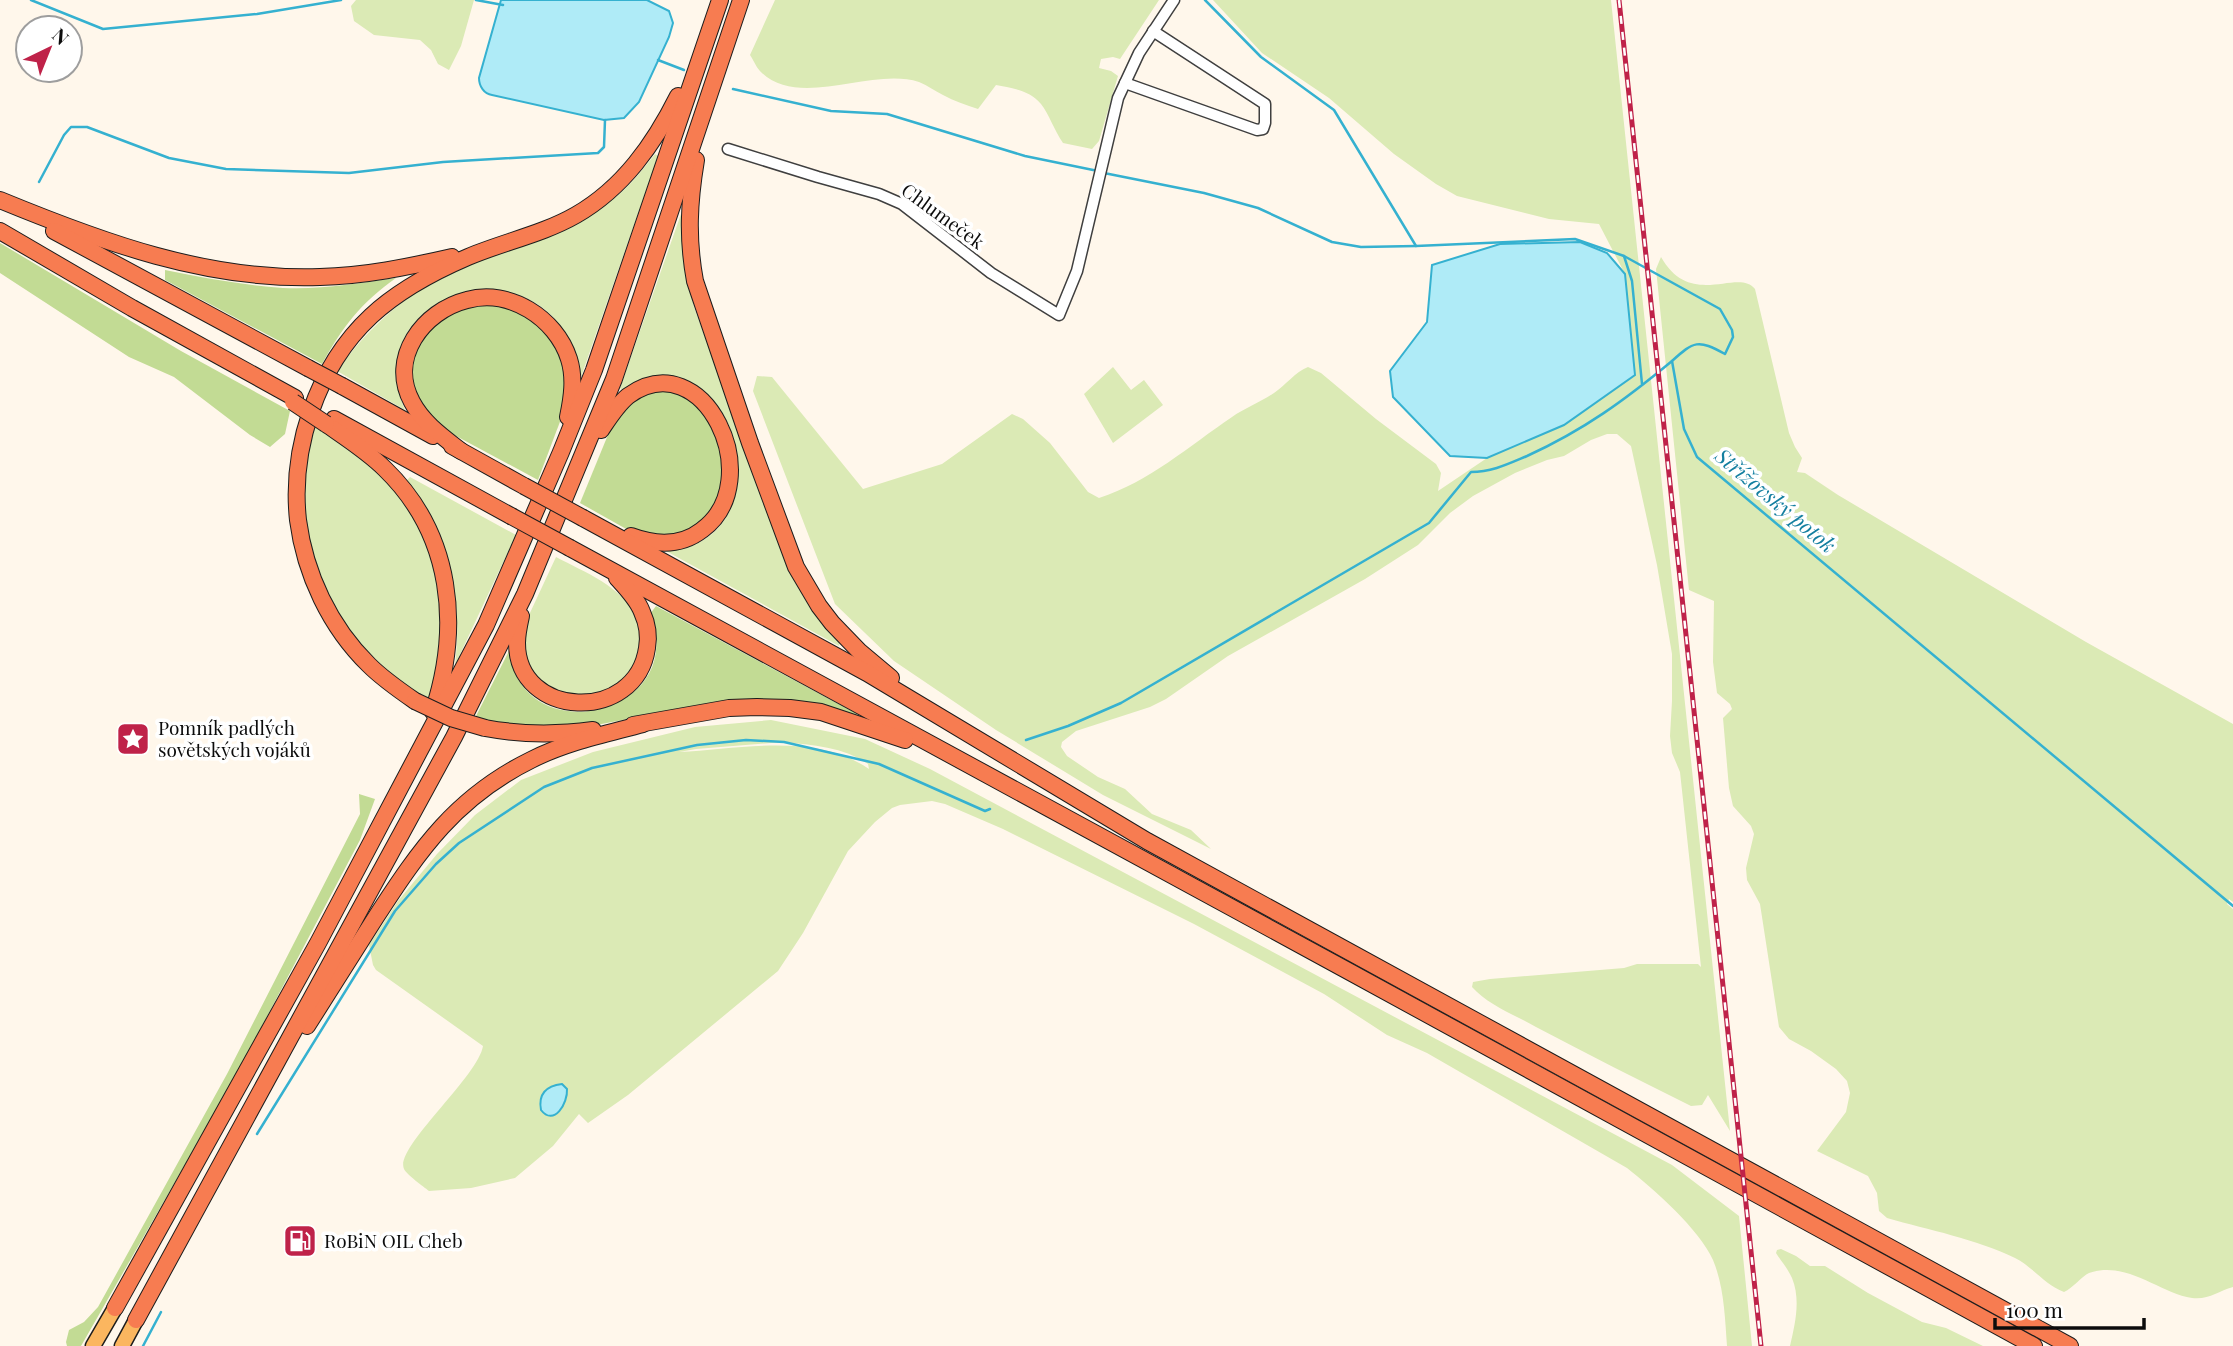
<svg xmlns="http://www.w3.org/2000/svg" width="2233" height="1346" font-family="'Playfair Display',serif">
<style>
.green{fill:#dbeab5;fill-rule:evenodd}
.forest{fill:#c2db94}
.water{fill:#afebf7;stroke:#35b1d0;stroke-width:2}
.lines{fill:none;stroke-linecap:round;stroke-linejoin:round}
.stream{stroke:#35b1d0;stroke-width:2.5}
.minor-casing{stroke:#3f3f3f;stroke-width:13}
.major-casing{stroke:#1d1d1d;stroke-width:17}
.highway-casing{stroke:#1d1d1d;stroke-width:18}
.minor{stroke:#fff;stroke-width:10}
.major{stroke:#fbb65f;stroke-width:14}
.highway{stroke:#f77c51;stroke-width:16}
.rail-casing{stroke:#bf2249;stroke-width:5}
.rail{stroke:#fff;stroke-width:2.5;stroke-dasharray:8;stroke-linecap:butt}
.highway-bridge-casing{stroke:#1d1d1d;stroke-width:18;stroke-linecap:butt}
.highway-bridge{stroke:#f77c51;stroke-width:16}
.labels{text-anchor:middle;stroke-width:7;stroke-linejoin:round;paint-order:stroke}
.street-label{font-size:19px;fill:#0c0c0c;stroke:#fff}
.poi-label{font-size:19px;fill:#0c0c0c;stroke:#fff;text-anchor:start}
.water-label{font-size:21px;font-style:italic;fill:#147fa0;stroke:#fff}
</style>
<rect width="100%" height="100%" fill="#fff7eb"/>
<g class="green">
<polygon points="356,0 474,0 461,46 449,70 438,64 431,50 420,40 374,35 354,21 351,6"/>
<path d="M775 0H1159L1120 59 1113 57 1101 59 1099 68 1111 71 1118 76 1099 141 1092 149 1063 143C1054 130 1049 114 1041 104 1030 90 1011 88 996 85L978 109C966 105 954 101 943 95 935 91 927 85 919 82 871 67 801 109 762 73 757 69 754 61 750 55Z"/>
<path d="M1213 0H1611L1730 1131 1708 1095 1702 1105 1691 1106C1639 1080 1587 1054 1536 1027 1515 1015 1488 1005 1472 987L1473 982 1490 979 1624 968 1637 964H1698L1701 967 1680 772 1672 753 1670 736 1672 701V654L1657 565 1631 446 1617 434H1607L1591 440 1564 456 1547 460 1515 473 1473 496 1450 513 1418 545 1365 579 1228 656 1166 699 1150 707 1076 731 1062 742 1061 747 1067 756 1098 777 1125 789 1152 814 1191 830 1211 849 1103 795 996 730 894 661 835 604 753 391 757 376 772 377 863 489 942 464 1012 414 1023 419 1050 443 1088 492 1099 498C1149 482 1189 446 1232 417 1245 408 1261 402 1274 393 1286 385 1295 372 1308 367L1321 373 1376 419 1436 464 1441 473 1438 491 1487 458 1564 425 1635 375 1625 274 1599 224 1549 219 1457 196 1436 184 1394 154 1329 98 1262 53Z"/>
<path d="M655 154 658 156 581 377C578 364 575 349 568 337 515 243 359 302 405 410L337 371C365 332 398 301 439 278 491 249 550 235 602 206 623 195 640 173 655 154Z"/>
<path d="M681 214 685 267 694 307 778 538 840 642 839 646 666 551C677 550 688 548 698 543 780 503 728 330 622 390L620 388Z"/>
<path d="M1661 257C1691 310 1738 267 1755 289L1789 433 1795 447 1802 458 1797 472 1805 473 1838 495 2086 642 2233 724V902L2229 899 2227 904 2233 909V1287C2218 1291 2209 1300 2192 1298 2159 1293 2127 1260 2089 1273 2082 1276 2073 1288 2064 1292 2045 1285 2033 1267 2015 1258 1976 1239 1929 1230 1887 1218L1879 1211 1877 1193 1868 1176 1817 1151 1846 1112 1850 1093 1847 1081 1836 1069 1811 1051 1789 1039 1779 1027 1760 904 1747 880 1746 868 1754 834 1751 826 1733 806 1729 788 1723 718 1732 709 1730 704 1717 693 1713 662 1714 601 1689 590 1656 269Z"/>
<polygon points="1113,367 1131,390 1144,380 1163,405 1113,443 1084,394"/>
<path d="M314 425 334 435 360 454 405 502 428 545 445 614 434 702C351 656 299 575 305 478 306 460 310 443 314 425Z"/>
<path d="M410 477 516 535 455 665C464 588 446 544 407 480Z"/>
<path d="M556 557C586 573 620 585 637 617 642 628 646 640 642 653 640 663 621 683 614 692L560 696 527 669 522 630Z"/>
<path d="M771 720 865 739 930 769 1672 1165 1739 1216 1752 1346H1727C1725 1318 1724 1286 1713 1260 1699 1229 1654 1189 1627 1168L1427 1053 1387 1035 1324 994 1194 924 1003 829 945 804 932 801 900 805 892 808 875 822 848 851 803 933 778 971 628 1095 588 1123 579 1114 553 1146 515 1178 471 1188 429 1191C423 1186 407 1175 404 1169 394 1148 478 1077 483 1046L376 970 373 965 369 945 398 901 437 854 475 815 521 780 593 752 695 727ZM783 742C812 745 844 747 868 764L869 769C815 732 740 749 679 752L696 749Z"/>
<path d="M1781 1249 1796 1256 1810 1266H1825L1868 1293 1922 1322 1946 1328 1983 1346H1790C1795 1324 1801 1300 1792 1278 1788 1269 1781 1261 1776 1253L1777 1250Z"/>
</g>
<g class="forest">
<polygon points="0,243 181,351 290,411 285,434 270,447 250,435 174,377 129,357 0,273"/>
<path d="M165 270C204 278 243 285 283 288 320 290 359 283 396 278 360 304 343 326 322 364L165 280Z"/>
<polygon points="496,303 529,315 556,343 567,378 564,411 538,480 445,430 415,398 410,359 416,343 443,316 469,304"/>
<polygon points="657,390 679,393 702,407 722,443 721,492 705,522 668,538 628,530 580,503 612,425 630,401"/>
<path d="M656 606 861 716 844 711 732 701 690 707 586 727 514 728 475 718 509 651C523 755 691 714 650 614Z"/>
<polygon points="359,794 375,799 360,840 234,1079 81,1346 67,1346 66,1342 69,1330 84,1322 98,1307 227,1074 360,814"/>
</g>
<g class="water">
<path d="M501 0H647L669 11 673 23 669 37 639 102 624 118 604 120 492 95C484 94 479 86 479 78Z"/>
<polygon points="1580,242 1607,253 1625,274 1635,375 1564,425 1487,458 1450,456 1393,397 1390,371 1427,322 1432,265 1500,244"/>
<path d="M562 1084 567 1089C568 1103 554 1127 541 1110 538 1094 546 1086 562 1084Z"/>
</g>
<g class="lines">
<g class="stream">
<polyline points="31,0 103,29 257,14 341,0"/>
<polyline points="476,0 503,5"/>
<path d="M1205 0 1261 57 1334 110 1416 246 1575 239 1624 256 1720 309 1732 330 1733 337 1725 354C1698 339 1694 341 1672 361L1684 429 1697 457 2233 906"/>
<polyline points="658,60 684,70"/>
<polyline points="733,89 831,111 887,114 1025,156 1098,171"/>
<polyline points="1104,173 1204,193 1258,208 1332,242 1361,247 1416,246"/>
<polyline points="39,182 64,135 71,127 87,127 169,158 226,169 349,173 443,162 598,153 604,147 605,120"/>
<polyline points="1624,256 1632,281 1642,384"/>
<path d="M1026 740 1068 726 1121 703 1429 523 1471 472C1492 472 1508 464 1527 456 1584 430 1625 400 1672 361"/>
<polyline points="257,1134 395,911 436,864 459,843 544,787 592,768 697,745 746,740 784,742 879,764 985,811 990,809"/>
<polyline points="143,1346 161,1312"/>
</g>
<defs>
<g id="minor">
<polyline points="1125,83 1257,130 1263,129 1265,123 1265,104 1153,31"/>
<polyline points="728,149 818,177 879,194 902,204 991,273 1059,315 1077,271 1118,98 1139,53 1174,0"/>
</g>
<g id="major">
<polyline points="93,1346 115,1308"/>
<polyline points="122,1346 136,1320"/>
</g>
<g id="highway">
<path d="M696 160C689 202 687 238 695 281L750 443 796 567 819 606 832 623 860 652 891 678"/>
<path d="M0 200C102 242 207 281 320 277 365 276 408 267 452 257"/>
<polyline points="0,231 132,308 295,398"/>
<polyline points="54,231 308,368"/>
<polyline points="342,386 433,436"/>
<polyline points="334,419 511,516"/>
<path d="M326 424C346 438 368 452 385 469 453 535 461 627 433 712"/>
<path d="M601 430C609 418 617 405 628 396 704 341 769 481 702 530 680 547 655 545 631 536"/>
<polyline points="452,446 524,486"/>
<path d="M461 451C443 437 423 423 412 402 388 358 423 311 467 300 509 288 556 318 569 359 575 378 572 398 568 417"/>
<polyline points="583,518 867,673 1147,841 2070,1346"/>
<polyline points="570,548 1350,972 2034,1346"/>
<path d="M521 616C519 625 517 634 517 643 517 719 636 724 647 648 649 637 647 623 642 612 637 599 626 588 617 578"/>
<path d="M415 701C399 690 383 679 369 665 330 627 305 574 298 520 294 483 299 446 311 411 339 330 391 290 468 257 503 242 543 234 576 215 623 188 654 144 678 96"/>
<polyline points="633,725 729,708 757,707 790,708 821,712 905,740"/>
<path d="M485 728C522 735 556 735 593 730"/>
<path d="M307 1026C330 990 353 953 376 917 420 849 456 797 531 760 566 742 606 734 643 724"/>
<polyline points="115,1308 318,943 486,625 561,452 594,370 720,0"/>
<polyline points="136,1320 454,737 525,594 614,379 741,0"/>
</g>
</defs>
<use href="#minor" class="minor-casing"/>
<use href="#major" class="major-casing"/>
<use href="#highway" class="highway-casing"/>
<use href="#minor" class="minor"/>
<use href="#major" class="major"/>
<use href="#highway" class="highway"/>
<defs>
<polyline id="rail" points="1619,0 1761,1346"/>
</defs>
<use href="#rail" class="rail-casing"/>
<use href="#rail" class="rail"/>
<defs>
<g id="highway-bridge">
<polyline points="308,368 342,386"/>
<polyline points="293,402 326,424"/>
<polyline points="524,486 583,518"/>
<polyline points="511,516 570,548"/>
<polyline points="415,701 451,718 485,728"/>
</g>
</defs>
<use href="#highway-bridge" class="highway-bridge-casing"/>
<use href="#highway-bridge" class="highway-bridge"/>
</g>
<defs>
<symbol id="sight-square" viewBox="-11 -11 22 22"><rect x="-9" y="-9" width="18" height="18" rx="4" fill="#bf2249" stroke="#fff"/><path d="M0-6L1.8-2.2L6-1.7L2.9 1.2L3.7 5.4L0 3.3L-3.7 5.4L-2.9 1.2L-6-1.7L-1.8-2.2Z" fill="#fff"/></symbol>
<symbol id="fuel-square" viewBox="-11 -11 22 22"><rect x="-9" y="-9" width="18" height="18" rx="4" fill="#bf2249" stroke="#fff"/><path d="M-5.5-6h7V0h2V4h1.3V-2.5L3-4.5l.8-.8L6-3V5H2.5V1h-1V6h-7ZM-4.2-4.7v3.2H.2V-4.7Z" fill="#fff"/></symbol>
</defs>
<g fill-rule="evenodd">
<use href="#sight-square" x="114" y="720" width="38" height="38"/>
<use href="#fuel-square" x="281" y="1222" width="38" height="38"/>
</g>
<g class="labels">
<g class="street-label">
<text transform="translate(943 216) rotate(36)" y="7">Chlumeček</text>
</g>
<g class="poi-label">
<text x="158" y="735">Pomník padlých<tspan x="158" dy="22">sovětských vojáků</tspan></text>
<text x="324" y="1248">RoBiN OIL Cheb</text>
</g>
<g class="water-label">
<text transform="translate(1775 501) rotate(40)" y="7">Střížovský potok</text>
</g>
</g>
<g transform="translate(49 49) rotate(43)"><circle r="33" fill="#ffffff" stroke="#9e9e9e" stroke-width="2"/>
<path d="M0-5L12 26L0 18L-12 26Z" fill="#bf2249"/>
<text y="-10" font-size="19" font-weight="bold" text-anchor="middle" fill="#0c0c0c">N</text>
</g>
<path d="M1995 1318v10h149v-10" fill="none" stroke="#0c0c0c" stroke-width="3.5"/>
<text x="2006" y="1318" font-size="21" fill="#0c0c0c" stroke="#ffffff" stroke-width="5" paint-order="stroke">100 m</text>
</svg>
